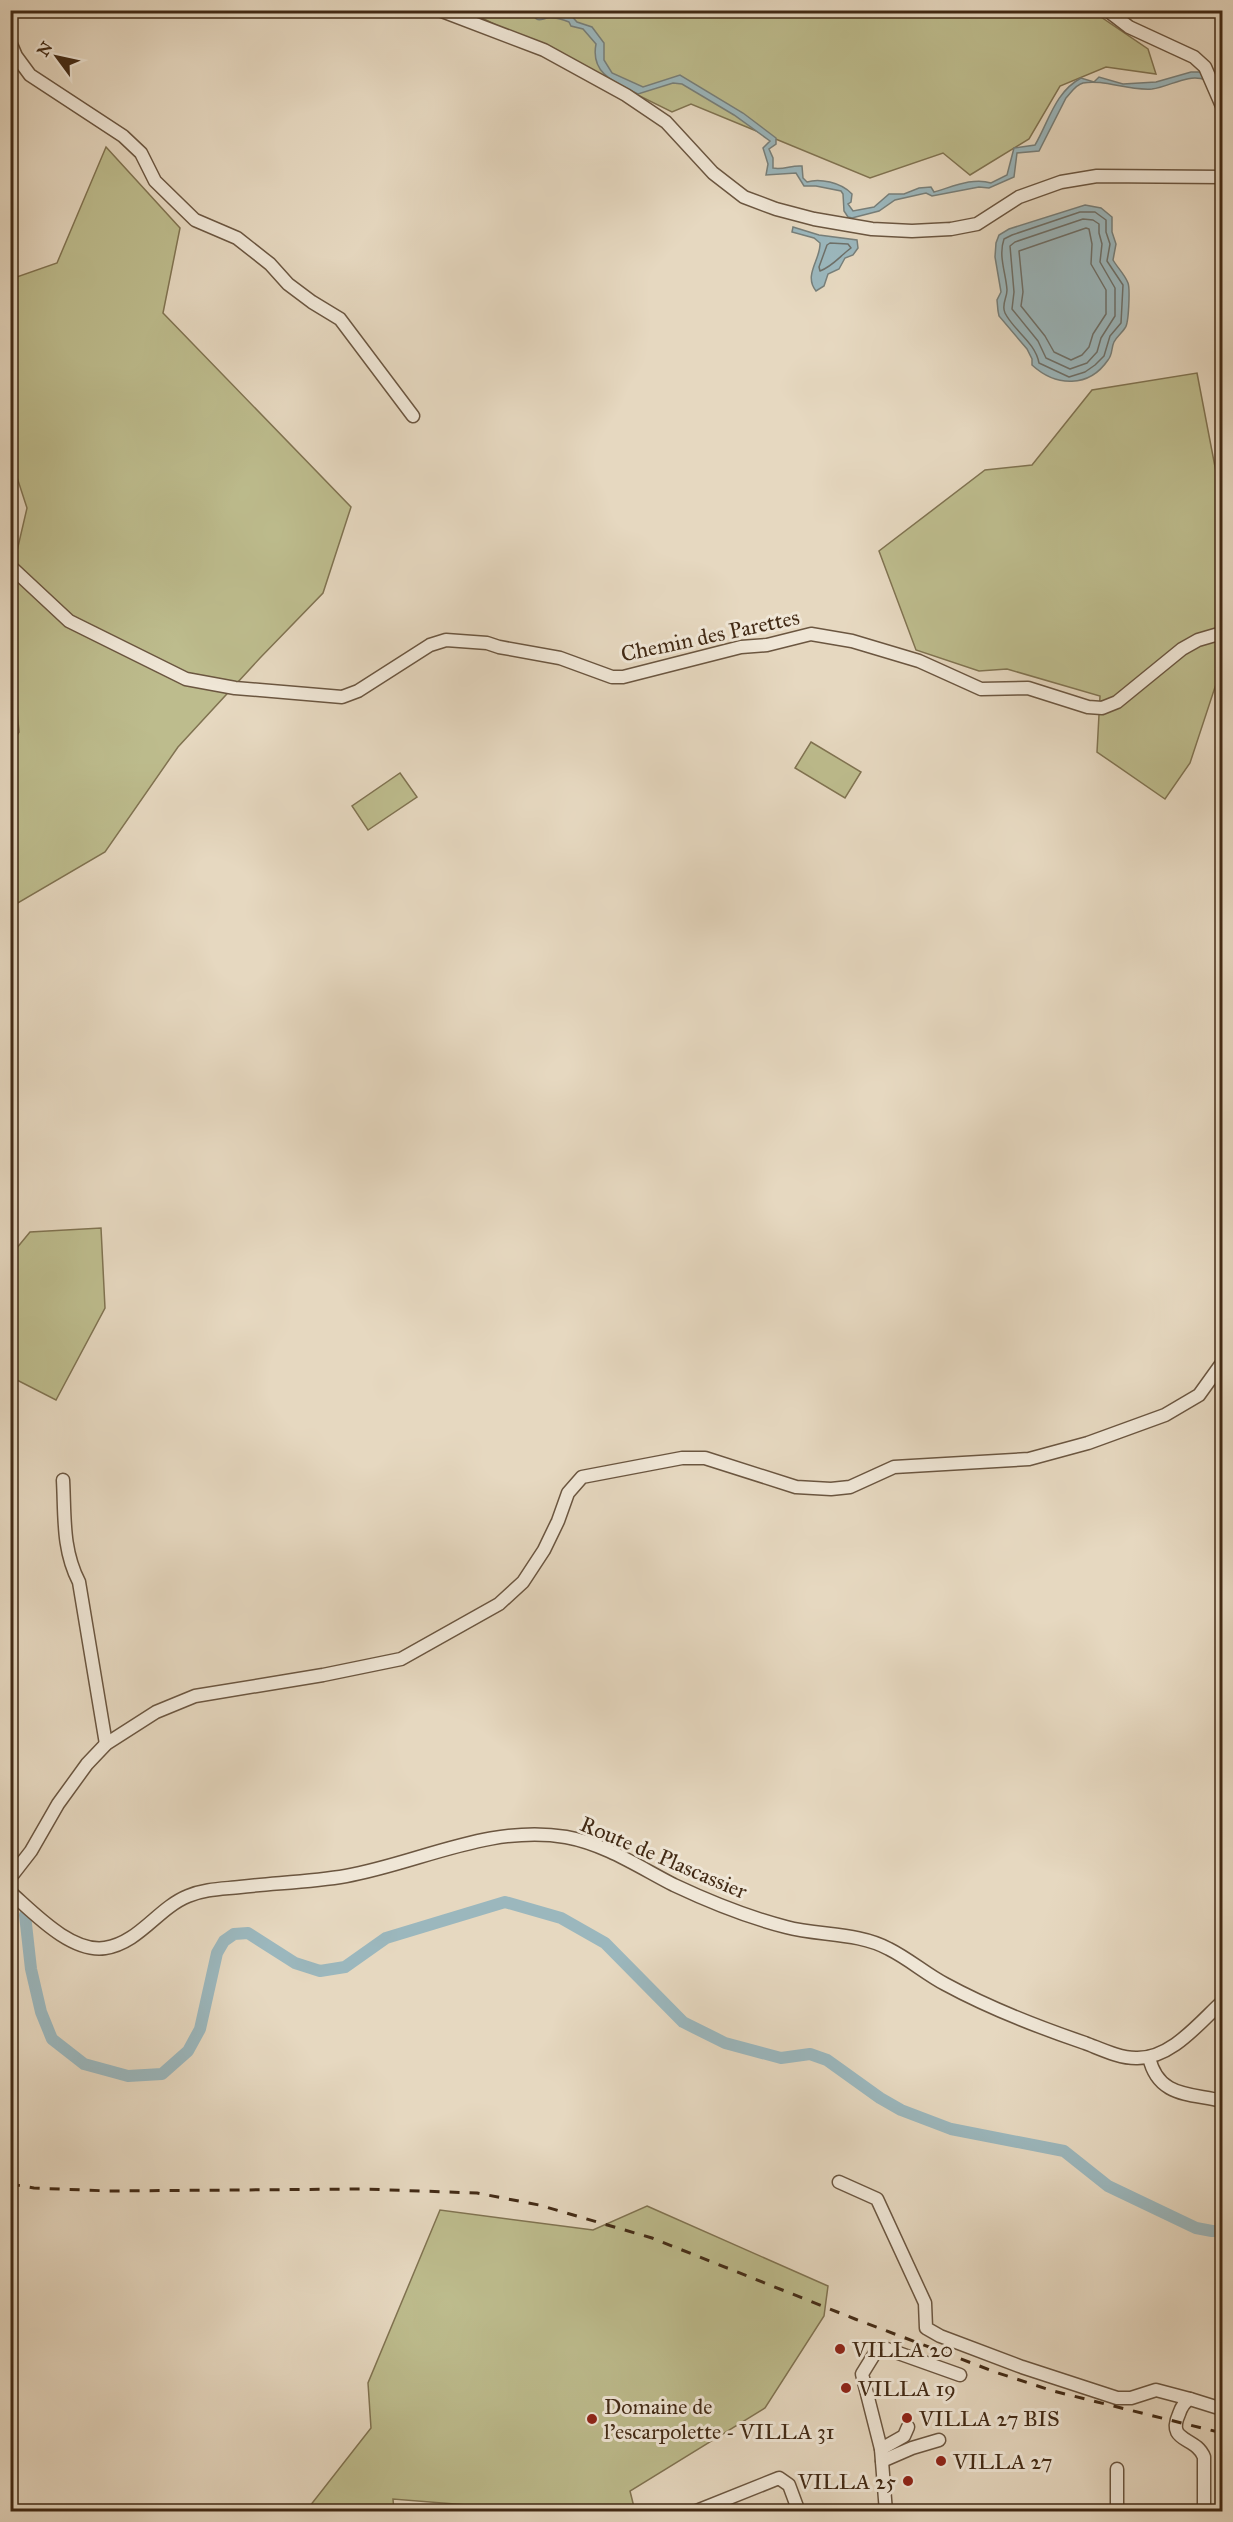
<svg xmlns="http://www.w3.org/2000/svg" width="1233" height="2522" font-family="'IM FELL Great Primer',serif">
<style>
.green{fill:#bdbc8d;stroke:#807351;stroke-width:1.5}
.water{fill:#9bb7bd;stroke:#777f7a;stroke-width:1.5}
.lines{fill:none;stroke-linecap:round;stroke-linejoin:round}
.shore{stroke:#6e7069;stroke-width:1.5}
.canal{stroke:#9bb7bd;stroke-width:12}
.minor-casing{stroke:#6b5640;stroke-width:15}
.minor{stroke:#efe6d6;stroke-width:12}
.rail{stroke:#422a15;stroke-width:3;stroke-dasharray:10 10;stroke-linecap:butt}
.poi-dot{fill:#8f2418;stroke:#efe6d6;stroke-width:2}
.labels{text-anchor:middle;stroke-width:6;stroke-linejoin:round;paint-order:stroke}
.street-label{font-size:22px;fill:#422a15;stroke:#efe6d6}
.poi-label{font-size:22px;fill:#422a15;stroke:#efe6d6;text-anchor:start}
</style>
<rect width="100%" height="100%" fill="#e6d8c0"/>
<filter id="stains"><feTurbulence type="fractalNoise" baseFrequency=".00333" numOctaves="4"/><feColorMatrix values="0 0 0 0 .2 0 0 0 0 .09 0 0 0 0 .02 0 0 0 .5 -.17"/></filter>
<radialGradient id="worn" r=".72"><stop offset=".6" stop-color="#630" stop-opacity="0"/><stop offset="1" stop-color="#630" stop-opacity=".3"/></radialGradient>
<g class="green">
<polygon points="462,11 1092,11 1148,49 1156,74 1106,67 1060,86 1029,139 970,175 943,153 870,178 691,104 672,112 482,18"/>
<polygon points="106,147 180,228 163,313 351,507 323,593 260,658 178,747 105,852 11,907 11,745 19,732 11,648 10,581 27,508 11,459 11,279 57,263"/>
<polygon points="1197,373 1216,472 1222,471 1222,666 1190,763 1165,799 1097,752 1100,696 1007,669 979,671 916,650 879,551 985,470 1032,465 1092,390"/>
<polygon points="811,742 861,772 845,798 795,768"/>
<polygon points="400,773 417,797 368,830 352,806"/>
<polygon points="101,1228 105,1308 56,1400 11,1377 11,1255 30,1232"/>
<polygon points="647,2206 828,2286 824,2316 765,2408 630,2491 635,2511 492,2511 480,2506 393,2499 394,2511 306,2511 371,2428 368,2383 440,2210 593,2230"/>
</g>
<g class="water">
<path d="M551 10 569 13 577 22 592 27 604 43V60L612 73 643 87 680 75 743 113 776 138V144L769 149 773 158V168C784 170 791 165 802 166L803 178 807 182C819 178 841 182 852 194L851 202 848 204 853 211 874 207 889 194H904L919 188 931 187 934 192C952 187 973 177 991 183L1007 175 1014 148 1035 145C1049 121 1055 92 1081 78L1094 82 1099 77 1123 84 1156 82 1191 72H1202L1222 79V89C1217 87 1212 82 1206 80 1187 73 1170 87 1152 89 1128 91 1104 79 1083 83 1075 85 1071 93 1066 98L1039 151 1017 153 1014 177 989 188 979 187 932 196 926 193 895 200 879 211 852 218 848 217 844 211 843 194 841 191 816 186H804L796 173 766 175 768 164 763 148 770 141 734 115 682 84 673 83 638 94C616 83 590 74 596 44L583 29 571 26 569 22C564 20 558 18 553 18 542 16 538 27 531 11H538L539 13Z"/>
<path d="M1085 205 1101 208 1112 217V232L1116 244 1113 260C1117 267 1125 275 1128 283 1130 288 1129 324 1125 328 1122 333 1117 336 1114 342 1111 348 1113 354 1108 360 1089 388 1056 387 1032 365V359L1027 349 999 316 998 311 997 300 1001 292 995 257 996 243 999 235 1009 229Z"/>
<path d="M793 227 819 235 857 240 858 248 853 255 845 258 839 269 828 274 824 286 816 291C803 275 821 259 820 243L814 238 792 232Z"/>
</g>
<g class="lines">
<g class="shore">
<path d="M1080 212H1095L1106 220V232L1110 244 1107 261 1123 285 1121 323 1110 336 1104 356 1095 365 1085 372 1069 377 1039 363C1035 342 1014 331 1005 313 1001 305 1007 298 1007 290 1006 273 998 256 1004 239L1012 235Z"/>
<polygon points="1083,219 1093,220 1099,224 1099,233 1102,244 1100,262 1115,288 1115,316 1101,338 1097,352 1087,363 1070,369 1046,358 1038,341 1012,309 1014,292 1010,246 1015,242"/>
<polygon points="1086,228 1089,229 1092,244 1091,264 1106,290 1106,314 1093,334 1089,347 1082,355 1071,360 1054,352 1045,336 1021,306 1023,292 1019,251"/>
<path d="M830 243 848 244 851 248C840 256 833 266 820 271L819 267 827 245Z"/>
</g>
<polyline class="canal" points="25,1915 31,1969 41,2012 52,2039 84,2064 128,2076 162,2074 188,2051 200,2029 217,1953 224,1941 234,1934 248,1933 295,1963 320,1971 345,1967 386,1938 505,1902 561,1918 605,1943 683,2022 725,2043 781,2058 810,2054 827,2060 880,2098 901,2110 951,2129 1064,2151 1108,2186 1196,2228 1212,2231 1222,2231"/>
<defs>
<g id="minor">
<polyline points="439,10 544,50 626,95 666,122 713,173 744,197 776,209 814,219 872,229 912,231 951,229 977,224 1019,197 1061,182 1097,176 1222,177"/>
<polyline points="1107,10 1129,27 1194,57 1205,67 1222,106"/>
<polyline points="10,42 16,56 30,75 123,136 141,153 155,181 195,220 237,238 270,264 288,284 312,302 340,319 413,416"/>
<polyline points="10,566 69,621 186,679 235,688 342,697 358,691 430,645 446,640 487,643 499,647 560,658 612,677 623,677 741,647 767,645 811,634 852,641 919,661 981,689 1028,688 1088,707 1102,708 1117,702 1182,649 1198,640 1222,633"/>
<path d="M63 1480C65 1516 62 1549 79 1582L106 1744"/>
<polyline points="10,1878 31,1851 58,1804 87,1764 106,1744 156,1712 195,1696 323,1675 401,1659 499,1604 523,1582 544,1550 558,1521 568,1493 582,1477 682,1458 705,1458 796,1487 831,1489 850,1487 894,1467 1029,1459 1088,1443 1165,1415 1199,1395 1222,1363"/>
<path d="M10 1892C34 1913 71 1953 105 1948 139 1943 158 1908 188 1896 205 1889 222 1889 240 1887 275 1883 311 1882 346 1876 419 1863 490 1824 566 1837 605 1844 639 1867 674 1885 710 1902 747 1917 786 1927 819 1936 858 1932 889 1949 909 1959 926 1974 945 1984 989 2008 1038 2027 1085 2043 1101 2049 1119 2058 1136 2058 1171 2059 1199 2023 1222 2002"/>
<path d="M1149 2057C1158 2098 1191 2093 1222 2101"/>
<polyline points="839,2182 877,2199 925,2303 926,2328 940,2336 1022,2367 1117,2398 1131,2398 1156,2390 1190,2399"/>
<polyline points="881,2449 904,2436 908,2427"/>
<polyline points="882,2461 912,2448 939,2440"/>
<polyline points="1117,2469 1117,2512"/>
<polyline points="694,2512 779,2478 789,2485 799,2512"/>
<polyline points="886,2512 881,2449 862,2374 875,2353 887,2349 960,2375"/>
<path d="M1204 2512V2457C1196 2436 1166 2443 1179 2414 1181 2408 1184 2402 1190 2399L1222 2409"/>
</g>
</defs>
<use href="#minor" class="minor-casing"/>
<use href="#minor" class="minor"/>
<polyline class="rail" points="10,2184 34,2188 109,2191 363,2189 477,2193 539,2205 652,2238 855,2319 998,2373 1053,2391 1222,2433"/>
</g>
<g class="poi-dot">
<circle cx="840" cy="2349" r="6"/>
<circle cx="846" cy="2388" r="6"/>
<circle cx="907" cy="2418" r="6"/>
<circle cx="592" cy="2419" r="6"/>
<circle cx="941" cy="2461" r="6"/>
<circle cx="908" cy="2481" r="6"/>
</g>
<g class="labels">
<g class="street-label">
<text transform="translate(710 635) rotate(-12)" y="8">Chemin des Parettes</text>
<text transform="translate(664 1857) rotate(23)" y="8">Route de Plascassier</text>
</g>
<g class="poi-label">
<text x="852" y="2357">VILLA 20</text>
<text x="858" y="2396">VILLA 19</text>
<text x="604" y="2414">Domaine de<tspan x="604" dy="25">l'escarpolette - VILLA 31</tspan></text>
<text x="919" y="2426">VILLA 27 BIS</text>
<text x="953" y="2469">VILLA 27</text>
<text x="896" y="2489" text-anchor="end">VILLA 25</text>
</g>
</g>
<rect width="1233" height="2522" fill="none" stroke="#e6d8c0" stroke-width="36"/>
<rect x="12" y="12" width="1209" height="2498" fill="none" stroke="#422a15" stroke-width="3"/>
<rect x="18" y="18" width="1197" height="2486" fill="none" stroke="#422a15" stroke-width="1.5"/>
<g transform="translate(57 57) rotate(303)" stroke="#efe6d6" stroke-width="4.5" paint-order="stroke">
<path d="M0-4.5L10 22L0 15L-10 22Z" fill="#422a15"/>
<text y="-9" font-size="16" font-weight="bold" text-anchor="middle" fill="#422a15">N</text>
</g>
<rect width="100%" height="100%" filter="url(#stains)"/>
<rect width="100%" height="100%" fill="url(#worn)"/>
</svg>
